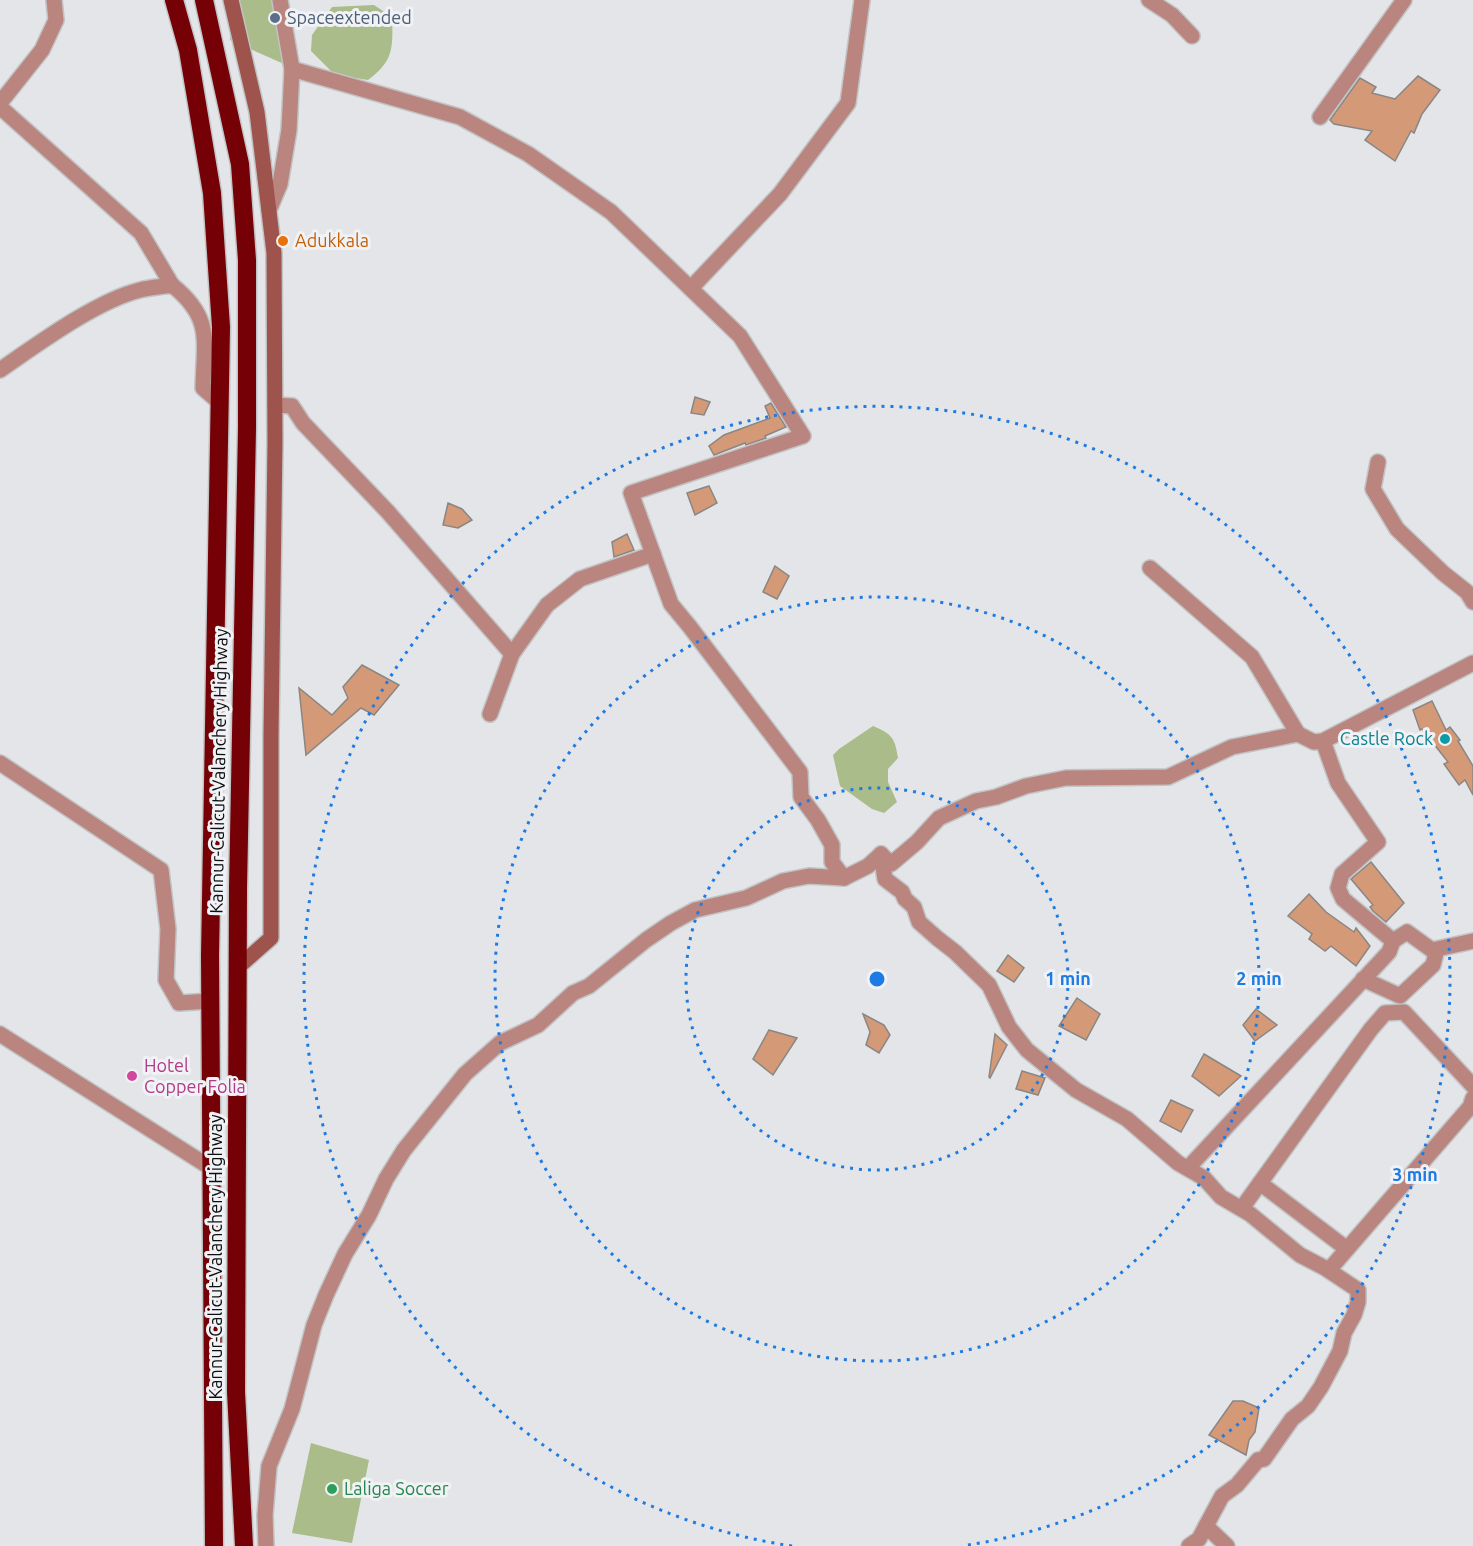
<svg xmlns="http://www.w3.org/2000/svg" width="1473" height="1546" font-family="Ubuntu,sans-serif">
<style>
.green{fill:#a9bc89}
.building{fill:#d49976;stroke:#898684;stroke-width:1.5}
.lines{fill:none;stroke-linecap:round;stroke-linejoin:round}
.street-casing{stroke:#c1c3c5;stroke-width:18}
.secondary-casing{stroke:#c1c3c5;stroke-width:18}
.highway-casing{stroke:#c1c3c5;stroke-width:21}
.street{stroke:#b9857e;stroke-width:15}
.secondary{stroke:#9e544d;stroke-width:15}
.highway{stroke:#750005;stroke-width:18}
.ring{fill:none;stroke:#1e7be4;stroke-width:3;stroke-dasharray:3 6}
.service-dot{fill:#5c6f8a;stroke:#f0f2f5;stroke-width:2}
.food-dot{fill:#e8710a;stroke:#f0f2f5;stroke-width:2}
.culture-dot{fill:#0f9aa8;stroke:#f0f2f5;stroke-width:2}
.hotel-dot{fill:#d1479c;stroke:#f0f2f5;stroke-width:2}
.leisure-dot{fill:#2e9e5b;stroke:#f0f2f5;stroke-width:2}
.labels{text-anchor:middle;stroke-width:6;stroke-linejoin:round;paint-order:stroke}
.service-label{font-size:18px;fill:#4e5e75;stroke:#f0f2f5;text-anchor:start}
.food-label{font-size:18px;fill:#c56008;stroke:#f0f2f5;text-anchor:start}
.culture-label{font-size:18px;fill:#0d838f;stroke:#f0f2f5;text-anchor:end}
.street-label{font-size:18px;fill:#0d0e0e;stroke:#f0f2f5}
.hotel-label{font-size:18px;fill:#b23c85;stroke:#f0f2f5;text-anchor:start}
.leisure-label{font-size:18px;fill:#27864d;stroke:#f0f2f5;text-anchor:start}
.centre{fill:#1e7be4;stroke:#f0f2f5;stroke-width:3}
.ring-label{font-size:18px;text-anchor:middle;font-weight:bold;fill:#1e7be4;stroke:#f0f2f5;stroke-width:6;stroke-linejoin:round;paint-order:stroke}
</style>
<rect width="100%" height="100%" fill="#e3e5e8"/>
<g class="green">
<polygon points="231,0 275,0 284,64 230,40"/>
<path d="M374 5 392 17C393 47 394 61 368 80L335 75 311 51 312 35 332 7Z"/>
<path d="M873 726C892 734 895 738 898 758L888 769V782L897 802 884 813 872 809 840 786 833 755 839 749Z"/>
<polygon points="311,1443 369,1460 352,1543 292,1533"/>
</g>
<g class="building">
<polygon points="1418,76 1440,90 1422,114 1414,133 1411,131 1395,161 1365,140 1372,131 1334,124 1330,120 1360,78 1376,87 1372,93 1395,99"/>
<polygon points="695,397 710,402 704,415 691,413"/>
<polygon points="771,403 786,427 765,436 766,438 746,445 745,443 714,455 709,446 724,435 770,418 765,406"/>
<polygon points="709,486 717,503 695,515 687,493"/>
<polygon points="448,503 462,509 472,520 458,528 443,525"/>
<polygon points="627,534 634,550 614,557 612,542"/>
<polygon points="775,566 789,576 777,599 763,592"/>
<polygon points="362,665 399,685 374,715 361,708 306,755 299,688 332,715 348,698 343,687"/>
<polygon points="1432,701 1446,730 1450,727 1460,740 1458,741 1473,766 1473,795 1465,780 1459,785 1444,764 1448,762 1422,729 1420,730 1413,710"/>
<polygon points="1371,862 1404,903 1386,922 1373,911 1370,907 1373,905 1351,879"/>
<polygon points="1309,894 1326,912 1354,932 1356,928 1370,946 1356,966 1331,946 1325,951 1309,939 1312,934 1288,916"/>
<polygon points="1008,955 1024,968 1014,982 997,971"/>
<polygon points="1077,998 1100,1014 1086,1040 1059,1026"/>
<polygon points="1256,1009 1277,1025 1255,1041 1243,1025"/>
<polygon points="863,1014 884,1025 890,1035 879,1053 866,1045 870,1032"/>
<polygon points="769,1030 797,1038 773,1075 753,1059"/>
<polygon points="995,1034 1007,1045 990,1078 989,1077"/>
<polygon points="1204,1054 1241,1076 1219,1096 1192,1076"/>
<polygon points="1022,1071 1045,1078 1038,1095 1016,1089"/>
<polygon points="1171,1100 1193,1110 1181,1132 1160,1121"/>
<polygon points="1233,1401 1243,1401 1259,1408 1255,1432 1249,1440 1246,1455 1209,1435"/>
</g>
<g class="lines">
<defs>
<g id="street">
<polyline points="1149,0 1172,15 1192,36"/>
<polyline points="292,69 460,117 528,154 611,212 740,336 803,436 631,493 671,604 690,627 800,772 801,797 818,820 832,845 832,862 844,878"/>
<polyline points="0,103 42,50 56,20 54,0"/>
<polyline points="0,107 141,233 172,285"/>
<polyline points="1320,117 1404,0"/>
<polyline points="269,210 280,184 289,130 292,69 280,0"/>
<polyline points="691,288 780,194 848,103 862,0"/>
<path d="M0 370C38 344 96 301 140 290 150 287 161 287 172 285 213 318 204 340 203 388L219 402"/>
<polyline points="275,405 292,406 303,423 388,512 512,654"/>
<polyline points="1378,462 1373,489 1397,529 1443,573 1467,592 1473,602"/>
<polyline points="1150,568 1252,657 1298,734 1314,742 1323,741 1473,663"/>
<polyline points="490,714 512,654 547,605 580,579 653,554"/>
<polyline points="0,763 161,870 168,929 166,980 179,1003 210,1001"/>
<polyline points="881,854 885,879 902,892 905,899 914,907 919,922 937,938 955,952 989,985 1009,1027 1027,1050 1076,1090 1127,1119 1178,1163 1204,1178 1221,1197 1250,1214 1300,1255 1325,1268 1358,1290 1358,1302 1354,1315 1344,1333 1340,1351 1321,1387 1308,1406 1292,1419 1264,1459 1258,1460 1237,1485 1222,1496 1199,1539 1189,1546"/>
<polyline points="881,854 891,864 917,842 939,818 976,801 996,797 1026,786 1066,778 1168,777 1232,747 1298,734"/>
<polyline points="1432,950 1473,941"/>
<polyline points="1363,979 1400,996 1433,965 1436,953 1407,932 1393,941"/>
<polyline points="0,1034 211,1168"/>
<polyline points="1188,1168 1389,952 1393,941 1343,899 1338,888 1342,874 1378,842 1338,783 1323,741"/>
<polyline points="1260,1183 1347,1249"/>
<polyline points="1242,1208 1371,1029 1385,1013 1404,1012 1473,1086"/>
<polyline points="1329,1270 1470,1107 1473,1098"/>
<polyline points="1206,1526 1227,1546"/>
<polyline points="266,1546 265,1515 269,1466 292,1409 314,1325 326,1295 345,1254 369,1215 386,1179 404,1150 465,1074 500,1043 538,1025 573,993 589,986 646,940 671,923 695,910 746,898 783,881 809,876 844,878 868,866 881,854"/>
</g>
<polyline id="secondary" points="231,0 257,112 274,253 275,442 271,735 271,938 237,968"/>
<g id="highway">
<polyline points="174,0 188,50 212,193 221,327 210,956 214,1546"/>
<polyline points="204,0 240,164 247,260 247,428 238,888 236,1392 244,1546"/>
</g>
</defs>
<use href="#street" class="street-casing"/>
<use href="#secondary" class="secondary-casing"/>
<use href="#highway" class="highway-casing"/>
<use href="#street" class="street"/>
<use href="#secondary" class="secondary"/>
<use href="#highway" class="highway"/>
</g>
<g class="ring">
<circle cx="877" cy="979" r="191"/>
<circle cx="877" cy="979" r="382"/>
<path d="M792 1546A573 573 0 1 1 962 1546"/>
</g>
<circle class="service-dot" cx="275" cy="18" r="6"/>
<circle class="food-dot" cx="283" cy="241" r="6"/>
<circle class="culture-dot" cx="1445" cy="739" r="6"/>
<circle class="hotel-dot" cx="132" cy="1076" r="6"/>
<circle class="leisure-dot" cx="332" cy="1489" r="6"/>
<g class="labels">
<g class="service-label">
<text x="287" y="24">Spaceextended</text>
</g>
<g class="food-label">
<text x="295" y="247">Adukkala</text>
</g>
<g class="culture-label">
<text x="1433" y="745">Castle Rock</text>
</g>
<g class="street-label">
<text transform="translate(219 771) rotate(-89)" y="6">Kannur-Calicut-Valanchery Highway</text>
<text transform="translate(216 1257) rotate(-90)" y="6">Kannur-Calicut-Valanchery Highway</text>
</g>
<g class="hotel-label">
<text x="144" y="1072">Hotel<tspan x="144" dy="21">Copper Folia</tspan></text>
</g>
<g class="leisure-label">
<text x="344" y="1495">Laliga Soccer</text>
</g>
</g>
<circle cx="877" cy="979" r="9" class="centre"/>
<g class="ring-label">
<text x="1068" y="985">1 min</text>
<text x="1259" y="985">2 min</text>
<text x="1415" y="1181">3 min</text>
</g>
</svg>
